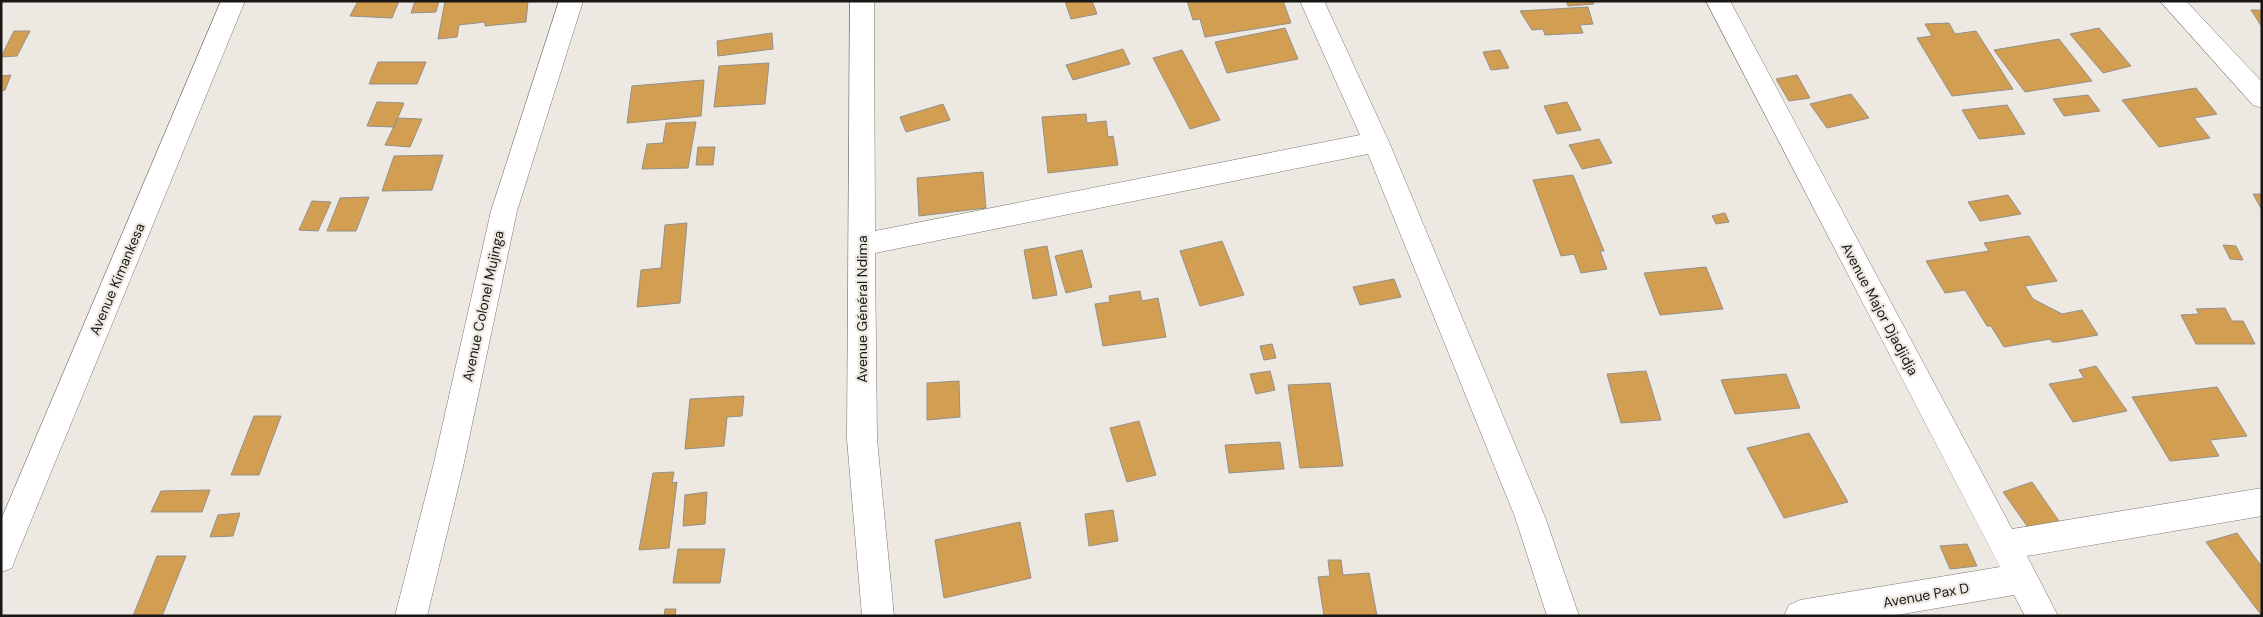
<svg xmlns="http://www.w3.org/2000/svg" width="2263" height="617" font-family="'DM Sans',sans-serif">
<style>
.building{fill:#d29e52;stroke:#94908a}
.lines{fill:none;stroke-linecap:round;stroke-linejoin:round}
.street-casing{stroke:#7b7771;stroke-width:1}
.street{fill:#fff;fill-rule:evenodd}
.labels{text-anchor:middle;stroke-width:4.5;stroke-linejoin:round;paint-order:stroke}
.street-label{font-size:14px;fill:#191715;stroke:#ede8e1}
</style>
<rect width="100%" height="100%" fill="#ede8e1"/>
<g class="building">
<polygon points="358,1 399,1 392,18 350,16"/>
<polygon points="415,1 439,1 436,12 411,13"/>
<polygon points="445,1 528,1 526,22 485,26 485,22 459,25 457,37 438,39"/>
<polygon points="1065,1 1092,1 1097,14 1071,19"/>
<polygon points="1187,1 1283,1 1291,23 1205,37 1200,19 1193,20"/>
<polygon points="1566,1 1593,1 1594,4 1568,6"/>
<polygon points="1588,7 1593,24 1580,25 1583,33 1545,35 1543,29 1532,30 1520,11"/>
<polygon points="2251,10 2262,10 2262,27"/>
<polygon points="1949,23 1955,34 1976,31 2013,89 1952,96 1917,38 1932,36 1925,24"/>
<polygon points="1285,28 1298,59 1227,73 1215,42"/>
<polygon points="2099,28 2131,66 2103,73 2070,34"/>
<polygon points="14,31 30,31 17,56 1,57"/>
<polygon points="772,33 773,49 718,56 717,41"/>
<polygon points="2059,39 2092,81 2025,92 1994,50"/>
<polygon points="1123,49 1130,64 1073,80 1066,65"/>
<polygon points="1182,50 1220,120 1190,129 1153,58"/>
<polygon points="1500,50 1509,68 1491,70 1483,52"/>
<polygon points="378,62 426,62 417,84 369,84"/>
<polygon points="769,63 765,104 714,107 719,66"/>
<polygon points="11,75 5,90 1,91 1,76"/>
<polygon points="1797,75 1810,98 1789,101 1776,79"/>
<polygon points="704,80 701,116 627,123 632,86"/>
<polygon points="2196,88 2217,114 2194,118 2210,138 2159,147 2122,100"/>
<polygon points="1851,94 1869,118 1827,128 1810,104"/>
<polygon points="2088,95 2100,111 2064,116 2053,99"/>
<polygon points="377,102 404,103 394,127 367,126"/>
<polygon points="1567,102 1581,130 1557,134 1544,106"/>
<polygon points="943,104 950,120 906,132 900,117"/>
<polygon points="2007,105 2025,134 1979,139 1962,110"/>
<polygon points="1086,114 1087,123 1106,121 1108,137 1113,136 1118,165 1048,173 1042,117"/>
<polygon points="398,118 422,119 410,147 385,145"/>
<polygon points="696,122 688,168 642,169 647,144 663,143 666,123"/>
<polygon points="1599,139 1612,163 1582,169 1569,145"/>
<polygon points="698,147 715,147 713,165 696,165"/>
<polygon points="443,155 432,190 382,191 394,156"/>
<polygon points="983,172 986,208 919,216 917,178"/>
<polygon points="1573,175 1604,251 1600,251 1607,269 1581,273 1574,254 1561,256 1533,180"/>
<polygon points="2253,194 2262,194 2262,210"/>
<polygon points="2008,195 2021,214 1980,221 1968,202"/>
<polygon points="369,197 356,231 327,231 340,198"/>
<polygon points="312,201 331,202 318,231 299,230"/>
<polygon points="1725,213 1729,222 1716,224 1712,216"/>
<polygon points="687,223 680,303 637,307 641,270 661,268 665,225"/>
<polygon points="2029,236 2057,281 2025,286 2033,299 2062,314 2082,310 2098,335 2058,342 2052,342 2050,339 2004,347 1991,326 1987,326 1965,290 1945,293 1926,261 1989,251 1984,243"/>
<polygon points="1222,241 1244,295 1200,306 1180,251"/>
<polygon points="2223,245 2236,246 2243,260 2230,259"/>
<polygon points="1047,246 1057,295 1033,299 1024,250"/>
<polygon points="1082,250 1092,287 1066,293 1055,256"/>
<polygon points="1706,267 1723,309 1660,315 1644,273"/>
<polygon points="1394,279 1401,297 1360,305 1353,287"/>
<polygon points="1140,291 1142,301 1158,298 1166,337 1103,346 1095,304 1110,302 1109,296"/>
<polygon points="2225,308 2232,321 2243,321 2255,344 2196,344 2181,315 2199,314 2196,309"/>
<polygon points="1272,344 1276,358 1264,360 1260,346"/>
<polygon points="2096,366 2127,411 2073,422 2049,384 2084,378 2079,370"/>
<polygon points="1270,371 1275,390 1256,394 1250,374"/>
<polygon points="1646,371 1661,420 1621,423 1607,374"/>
<polygon points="1786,374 1800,408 1735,414 1721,380"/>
<polygon points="959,381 960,417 927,420 927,383"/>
<polygon points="1330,383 1343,466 1300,468 1288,385"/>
<polygon points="2217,387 2247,436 2210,440 2219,456 2170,461 2132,397"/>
<polygon points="744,396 742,416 727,417 724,446 685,449 690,399"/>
<polygon points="254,416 281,416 259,475 231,475"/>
<polygon points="1139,421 1156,475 1127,482 1110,428"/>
<polygon points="1809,433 1848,502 1784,518 1747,448"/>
<polygon points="1280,442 1284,469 1229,473 1225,445"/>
<polygon points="674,472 672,483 677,482 669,548 639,550 653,473"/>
<polygon points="2032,482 2061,524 2032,533 2003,492"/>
<polygon points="210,490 202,512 151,512 161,491"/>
<polygon points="707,492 705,524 683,526 685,495"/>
<polygon points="1113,510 1118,541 1089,546 1085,514"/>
<polygon points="240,513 233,536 210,537 218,515"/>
<polygon points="1020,522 1031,578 944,598 935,540"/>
<polygon points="2237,533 2262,567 2262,616 2206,542"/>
<polygon points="1967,544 1977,566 1950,569 1940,546"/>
<polygon points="678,549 725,549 720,583 673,583"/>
<polygon points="157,556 186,556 162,616 133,616"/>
<polygon points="1328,560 1341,560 1343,575 1369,573 1377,616 1324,616 1318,577 1330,576"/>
<polygon points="665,609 676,609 675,616 664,616"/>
</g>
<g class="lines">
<defs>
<g id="street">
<polygon points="221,1 245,1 16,557 12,568 1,572 1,520"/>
<polygon points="559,1 583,1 517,211 463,467 427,616 395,616 433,467 491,211"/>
<polygon points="850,1 874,1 875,231 1360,135 1300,1 1324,1 1389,142 1545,517 1579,616 1547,616 1515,517 1368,154 875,253 877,439 894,616 862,616 847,439"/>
<polygon points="1706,1 1730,1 2012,529 2262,488 2262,516 2027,556 2058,616 2025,616 2014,595 1891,616 1784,616 1789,605 1800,600 2000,567"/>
<polygon points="2160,1 2186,1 2262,82 2262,108 2253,105"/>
</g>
</defs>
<use href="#street" class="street-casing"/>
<use href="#street" class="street"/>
</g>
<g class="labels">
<g class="street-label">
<text transform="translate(117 279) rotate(-67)" y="5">Avenue Kimankesa</text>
<text transform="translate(483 306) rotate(-78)" y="5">Avenue Colonel Mujinga</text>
<text transform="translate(862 309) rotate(-90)" y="5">Avenue Général Ndima</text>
<text transform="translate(1880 309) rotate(62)" y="5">Avenue Major Djadjidja</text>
<text transform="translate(1926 595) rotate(-10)" y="5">Avenue Pax D</text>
</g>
</g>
<rect width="2263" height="617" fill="none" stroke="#191715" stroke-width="5"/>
</svg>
